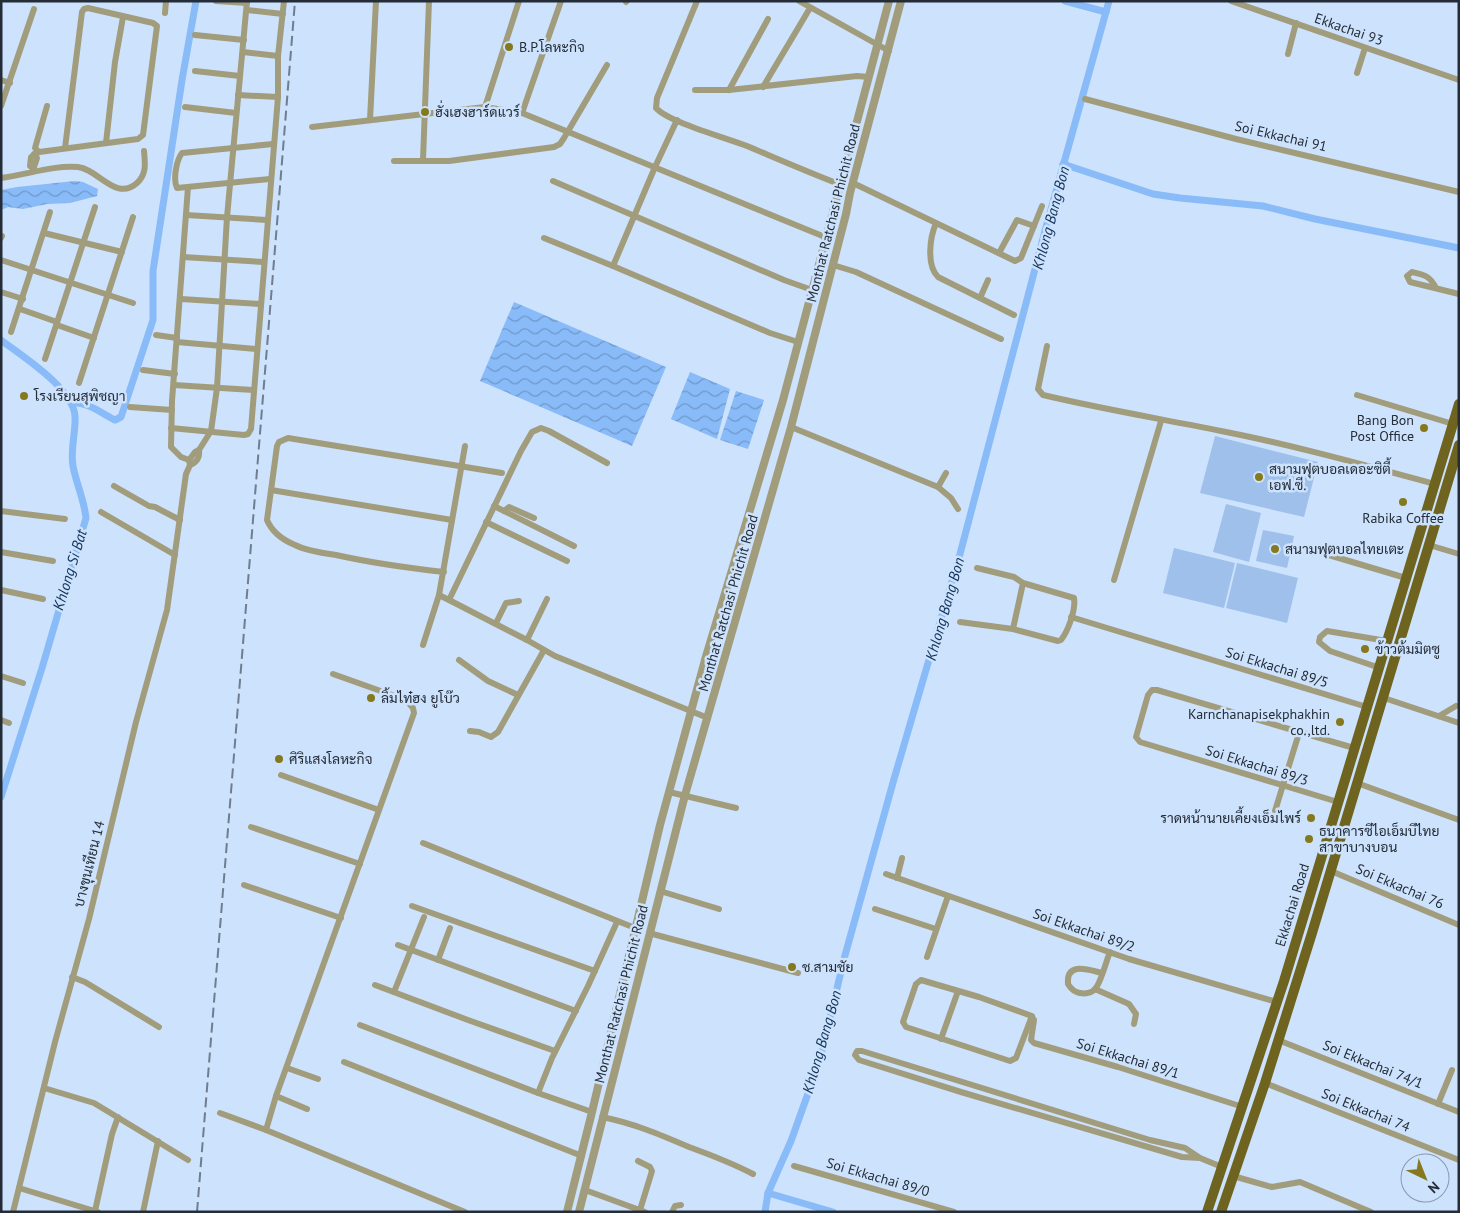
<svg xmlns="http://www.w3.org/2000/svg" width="1460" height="1213" font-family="'PT Sans',Sarabun,sans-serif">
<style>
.pitch{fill:#9ec0ea}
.water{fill:url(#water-waves)}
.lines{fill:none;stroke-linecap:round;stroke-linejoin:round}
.canal{stroke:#88bbf8;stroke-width:7}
.minor{stroke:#a19d7c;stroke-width:6}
.tertiary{stroke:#a19d7c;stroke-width:8}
.primary{stroke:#6e6420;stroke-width:10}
.rail{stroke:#6f7d8f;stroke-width:2;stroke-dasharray:10 5;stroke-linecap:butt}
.poi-dot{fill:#85781d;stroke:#cde2fd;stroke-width:2}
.labels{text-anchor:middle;stroke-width:5;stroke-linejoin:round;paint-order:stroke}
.street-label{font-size:14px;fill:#242d37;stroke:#cde2fd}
.poi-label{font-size:14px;fill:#242d37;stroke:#cde2fd;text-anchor:start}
.water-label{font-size:15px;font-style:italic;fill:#103259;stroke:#cde2fd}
</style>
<defs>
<pattern id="water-waves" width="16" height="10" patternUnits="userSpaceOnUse" patternTransform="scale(1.25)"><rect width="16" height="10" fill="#88bbf8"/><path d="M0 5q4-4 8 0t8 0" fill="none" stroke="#6f98ca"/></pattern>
</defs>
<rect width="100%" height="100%" fill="#cde2fd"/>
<g class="pitch">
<polygon points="1215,436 1318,462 1304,517 1200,493"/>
<polygon points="1226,504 1261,513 1249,562 1213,552"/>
<polygon points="1263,530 1294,536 1287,568 1256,561"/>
<polygon points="1174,548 1235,563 1224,608 1163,593"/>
<polygon points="1237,563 1298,578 1287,623 1226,608"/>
</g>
<g class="water">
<polygon points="75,181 83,182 98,189 97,196 70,203 47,204 23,209 8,207 1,210 1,190 17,187"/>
<polygon points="514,302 666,367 632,446 480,381"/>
<polygon points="690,372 730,389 717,439 671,419"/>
<polygon points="736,391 764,400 748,449 720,440"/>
</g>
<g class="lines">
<g class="canal">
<polyline points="1065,1 1106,12"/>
<polyline points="1063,164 1153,194 1180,198 1263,206 1315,219 1459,248"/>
<path d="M1 340C22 356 73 388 75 416 76 432 70 450 73 466 76 483 84 499 86 518L42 668 1 797"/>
<path d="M71 403C87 401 101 413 115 420L121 417 153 320V271L182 80 196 1"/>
<polyline points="768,1193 833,1212"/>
<polyline points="765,1212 768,1193 791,1141 820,1060 844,959 894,779 960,554 1045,231 1109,1"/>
</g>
<g class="minor">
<polyline points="216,1 247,3"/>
<path d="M697 1 657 98 656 108C668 122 727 138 747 146 778 159 808 172 839 184"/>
<polyline points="799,1 889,51"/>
<polyline points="1231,1 1459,80"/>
<polyline points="626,2 627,1"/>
<polyline points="247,10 283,14"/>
<polyline points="165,13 166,1"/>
<polyline points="195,35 244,40"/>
<polyline points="243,52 278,56"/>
<polyline points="1288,54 1296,23"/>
<polyline points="195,71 240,76"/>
<polyline points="1357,73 1365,48"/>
<polyline points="1,80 10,83"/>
<polyline points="763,87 810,8"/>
<polyline points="695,90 729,90 857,76 869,77"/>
<polyline points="729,90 768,19"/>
<polyline points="238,95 278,97"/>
<polyline points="1085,99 1236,139 1459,192"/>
<polyline points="1,106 34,9"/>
<polyline points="185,107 236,113"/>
<polyline points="485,107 519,1"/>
<polyline points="522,113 561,1"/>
<polyline points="370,120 376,1"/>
<polyline points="312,127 485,107 522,113 825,237"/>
<polyline points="106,143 115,62 123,17"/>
<polyline points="39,152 35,148 47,106"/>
<polyline points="423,160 429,1"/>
<polyline points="394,161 449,161 554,147 560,144 564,138 607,65"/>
<polyline points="34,168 30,166 31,157 39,152 138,139 143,135 157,26 153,23 88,8 84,9 82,12 65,148"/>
<polyline points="33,170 37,158 34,154"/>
<path d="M1 178C26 175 53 165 78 167 98 169 116 202 137 183 147 174 145 163 144 151"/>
<path d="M270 179 177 188C173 180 176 161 182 153L273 144"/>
<polyline points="553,181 784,280 812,290"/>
<polyline points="853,183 1015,261 1021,258 1042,206"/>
<polyline points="188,187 172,401 171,447 181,457 189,460"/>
<polyline points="186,215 267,220"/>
<path d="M936 223C930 237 926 265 938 277L1014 315"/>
<polyline points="44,233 122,252"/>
<polyline points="1,238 2,236"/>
<polyline points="544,238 613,266 770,333 798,342"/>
<polyline points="999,253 1017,220 1034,226"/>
<polyline points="183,257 264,262"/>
<polyline points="1,260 133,303"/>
<polyline points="833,265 856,272 1001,339"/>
<polyline points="613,266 655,167 677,120"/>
<path d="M1436 288C1430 276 1425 275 1412 272L1407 276 1410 282 1459 294"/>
<polyline points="1,292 23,299"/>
<polyline points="980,298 988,280"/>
<polyline points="181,299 260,304"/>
<polyline points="20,309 57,322"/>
<polyline points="57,325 94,338"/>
<polyline points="11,332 50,212"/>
<polyline points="156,335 177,338"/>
<polyline points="177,342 257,349"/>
<path d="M1047 346 1038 389 1043 395C1102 409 1162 419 1221 431 1293 445 1364 465 1435 484"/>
<polyline points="45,359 95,207"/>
<polyline points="143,370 175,374"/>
<polyline points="79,383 133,217"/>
<polyline points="174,385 253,390"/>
<polyline points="1357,395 1453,424"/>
<polyline points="130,407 172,410"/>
<polyline points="791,427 938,487 951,498 958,509"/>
<polyline points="171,428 244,435 248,434 251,429 278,97 278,56 284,1"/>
<polyline points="607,463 549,431 541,428 532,432 521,451 449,600 527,640 555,656 708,718"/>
<path d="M190 465C197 462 200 458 199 450"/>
<polyline points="114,486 149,506 155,507 180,520"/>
<polyline points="938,487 946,473"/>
<polyline points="271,490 452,520"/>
<polyline points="494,506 574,546"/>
<polyline points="1,511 65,519"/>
<polyline points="504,511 509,507 534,518"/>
<polyline points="101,512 175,555"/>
<polyline points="486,522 567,561"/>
<polyline points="1429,545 1459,554"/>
<polyline points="1,552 53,561"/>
<polyline points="1322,553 1406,578"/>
<path d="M977 568 1014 577 1023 583 1074 598C1076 610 1068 631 1061 640L1058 641 1013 629 1023 583"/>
<path d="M444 572C408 568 372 563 336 555 322 553 307 551 295 545 283 540 272 532 267 520L277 446 279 442 288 438 502 473"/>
<polyline points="1114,580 1161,421"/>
<polyline points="1,590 43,599"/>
<polyline points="449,600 439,595 465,446"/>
<polyline points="1071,617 1367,707"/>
<polyline points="960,622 1013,629"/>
<polyline points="496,623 506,603 519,601"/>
<polyline points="527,640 547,599"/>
<polyline points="423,645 439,595"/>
<polyline points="459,660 488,681 518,695"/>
<polyline points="1380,668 1330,651 1319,642 1320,637 1327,631 1387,641"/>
<polyline points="333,674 406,700 413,708 414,713 276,1096 266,1130 465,1212"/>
<polyline points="1,676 23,683"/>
<polyline points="1384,698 1459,723"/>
<polyline points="1439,716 1456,706"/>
<polyline points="1,720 9,723"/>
<polyline points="470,731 479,732 491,737 498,732 544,650"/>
<polyline points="281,775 379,810"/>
<polyline points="1357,783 1459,820"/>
<polyline points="669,792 736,808"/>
<polyline points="1338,802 1140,742 1136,737 1148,695 1152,690 1157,690 1354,748"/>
<polyline points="1275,811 1299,733"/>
<polyline points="251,827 360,864"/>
<polyline points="423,843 635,928"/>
<polyline points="1331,871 1459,925"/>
<polyline points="886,874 1129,959 1277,1002"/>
<polyline points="897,878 902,858"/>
<polyline points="244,885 341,918"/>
<polyline points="660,891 719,909"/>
<polyline points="412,906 595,971"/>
<polyline points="875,909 936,929"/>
<polyline points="649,933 798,973"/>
<polyline points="398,945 576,1011"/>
<polyline points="927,957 948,896"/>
<polyline points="438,960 450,928"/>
<path d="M1102 973C1089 970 1066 961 1068 984 1071 989 1074 992 1080 993 1085 994 1092 993 1095 989 1101 983 1106 961 1110 952"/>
<polyline points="72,977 85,982 159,1027"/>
<polygon points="921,980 979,997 1032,1016 1016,1058 1010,1061 906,1027 903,1022 916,984"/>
<polyline points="375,985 468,1020 555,1051"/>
<polyline points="1095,989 1129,1004 1136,1014 1134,1024"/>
<polyline points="394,992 424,917"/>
<polyline points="1032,1017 1034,1020 1031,1040 1034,1043 1118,1067 1243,1107"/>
<polyline points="360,1025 538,1093"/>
<polyline points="941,1039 958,991"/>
<polyline points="1278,1040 1459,1112"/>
<polyline points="344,1062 582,1156"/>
<polyline points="287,1068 318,1079"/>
<polyline points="1265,1083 1459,1160"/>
<polyline points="44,1088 94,1103 188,1160"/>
<polyline points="276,1096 307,1109"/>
<polyline points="1438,1104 1452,1070"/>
<polyline points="592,1112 538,1093 552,1058 588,986 617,922"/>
<polyline points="220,1113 266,1130"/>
<path d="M602 1117C633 1123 661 1135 689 1147 711 1155 732 1163 753 1174"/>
<polyline points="1200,1158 1182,1157 961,1092 859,1060 855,1055 857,1051 862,1051 1150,1140 1185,1148 1200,1158 1222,1167"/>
<polyline points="638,1161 650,1167 652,1171 640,1210"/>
<polyline points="794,1166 954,1212"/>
<polyline points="1233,1176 1272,1187 1300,1182 1371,1212"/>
<polyline points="19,1188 98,1212"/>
<polyline points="585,1190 645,1212"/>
<polyline points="95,1211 112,1134 118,1117"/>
<polyline points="13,1212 55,1042 89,919 136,722 167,610 186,474 190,465 189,460 195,452 199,450 211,431 217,388 227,217 247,1"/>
<polyline points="143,1212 158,1141"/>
<polyline points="672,1212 675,1206 681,1205"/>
</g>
<g class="tertiary">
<polyline points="567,1212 592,1112 660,825 705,660 783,400 889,1"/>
<polyline points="579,1212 685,795 791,427 846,214 850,193 901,1"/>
</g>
<g class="primary">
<polyline points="1207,1212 1284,981 1459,404"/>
<polyline points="1221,1212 1265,1083 1312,933 1459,445"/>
</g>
<polyline class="rail" points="197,1212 295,1"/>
</g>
<g class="poi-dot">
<circle cx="509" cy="47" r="5"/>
<circle cx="425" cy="112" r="5"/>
<circle cx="24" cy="396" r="5"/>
<circle cx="1424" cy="428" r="5"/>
<circle cx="1259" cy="477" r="5"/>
<circle cx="1403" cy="502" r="5"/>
<circle cx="1275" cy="549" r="5"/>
<circle cx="1365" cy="649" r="5"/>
<circle cx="371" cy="698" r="5"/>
<circle cx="1340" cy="722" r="5"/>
<circle cx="279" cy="759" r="5"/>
<circle cx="1311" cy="818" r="5"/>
<circle cx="1309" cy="839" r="5"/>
<circle cx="792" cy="967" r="5"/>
</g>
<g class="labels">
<g class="street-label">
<text transform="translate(1349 29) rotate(19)" y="5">Ekkachai 93</text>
<text transform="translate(1281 136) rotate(13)" y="5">Soi Ekkachai 91</text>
<text transform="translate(833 213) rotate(-76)" y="5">Monthat Ratchasi Phichit Road</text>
<text transform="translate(728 603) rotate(-74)" y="5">Monthat Ratchasi Phichit Road</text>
<text transform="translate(1277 667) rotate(17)" y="5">Soi Ekkachai 89/5</text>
<text transform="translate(1257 765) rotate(17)" y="5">Soi Ekkachai 89/3</text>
<text transform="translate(89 864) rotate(-76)" y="5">บางขุนเทียน 14</text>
<text transform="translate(1400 886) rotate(23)" y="5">Soi Ekkachai 76</text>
<text transform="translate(1292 905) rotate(-73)" y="5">Ekkachai Road</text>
<text transform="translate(1084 930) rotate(19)" y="5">Soi Ekkachai 89/2</text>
<text transform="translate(621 994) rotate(-76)" y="5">Monthat Ratchasi Phichit Road</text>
<text transform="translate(1128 1058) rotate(17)" y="5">Soi Ekkachai 89/1</text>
<text transform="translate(1373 1064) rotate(22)" y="5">Soi Ekkachai 74/1</text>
<text transform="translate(1366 1110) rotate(22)" y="5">Soi Ekkachai 74</text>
<text transform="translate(878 1177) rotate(16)" y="5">Soi Ekkachai 89/0</text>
</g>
<g class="poi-label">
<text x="519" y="52">B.P.โลหะกิจ</text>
<text x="435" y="117">ฮั่งเฮงฮาร์ดแวร์</text>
<text x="34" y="401">โรงเรียนสุพิชญา</text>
<text x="1414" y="425" text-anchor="end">Bang Bon<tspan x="1414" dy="16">Post Office</tspan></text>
<text x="1269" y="474">สนามฟุตบอลเดอะซิตี้<tspan x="1269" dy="16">เอฟ.ซี.</tspan></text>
<text x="1403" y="523" text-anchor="middle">Rabika Coffee</text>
<text x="1285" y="554">สนามฟุตบอลไทยเตะ</text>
<text x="1375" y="654">ข้าวต้มมิตซู</text>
<text x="381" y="703">ลิ้มไท๋ฮง ยูโบ๊ว</text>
<text x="1330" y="719" text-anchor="end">Karnchanapisekphakhin<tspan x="1330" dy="16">co.,ltd.</tspan></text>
<text x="289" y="764">ศิริแสงโลหะกิจ</text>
<text x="1301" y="823" text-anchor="end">ราดหน้านายเคี้ยงเอ็มไพร์</text>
<text x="1319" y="836">ธนาคารซีไอเอ็มบีไทย<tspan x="1319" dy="16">สาขาบางบอน</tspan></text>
<text x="802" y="972">ช.สามชัย</text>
</g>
<g class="water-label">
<text transform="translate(1051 218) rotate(-75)" y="5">Khlong Bang Bon</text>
<text transform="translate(70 570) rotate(-73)" y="5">Khlong Si Bat</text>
<text transform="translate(945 609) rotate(-74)" y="5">Khlong Bang Bon</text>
<text transform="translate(822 1042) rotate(-74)" y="5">Khlong Bang Bon</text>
</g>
</g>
<rect width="1460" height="1213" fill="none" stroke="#242d37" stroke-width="5"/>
<g transform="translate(1425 1178) rotate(137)"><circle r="24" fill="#cde2fd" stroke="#899aae"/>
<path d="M0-4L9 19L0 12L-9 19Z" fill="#85781d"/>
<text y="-8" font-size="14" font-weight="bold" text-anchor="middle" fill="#242d37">N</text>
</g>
</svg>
